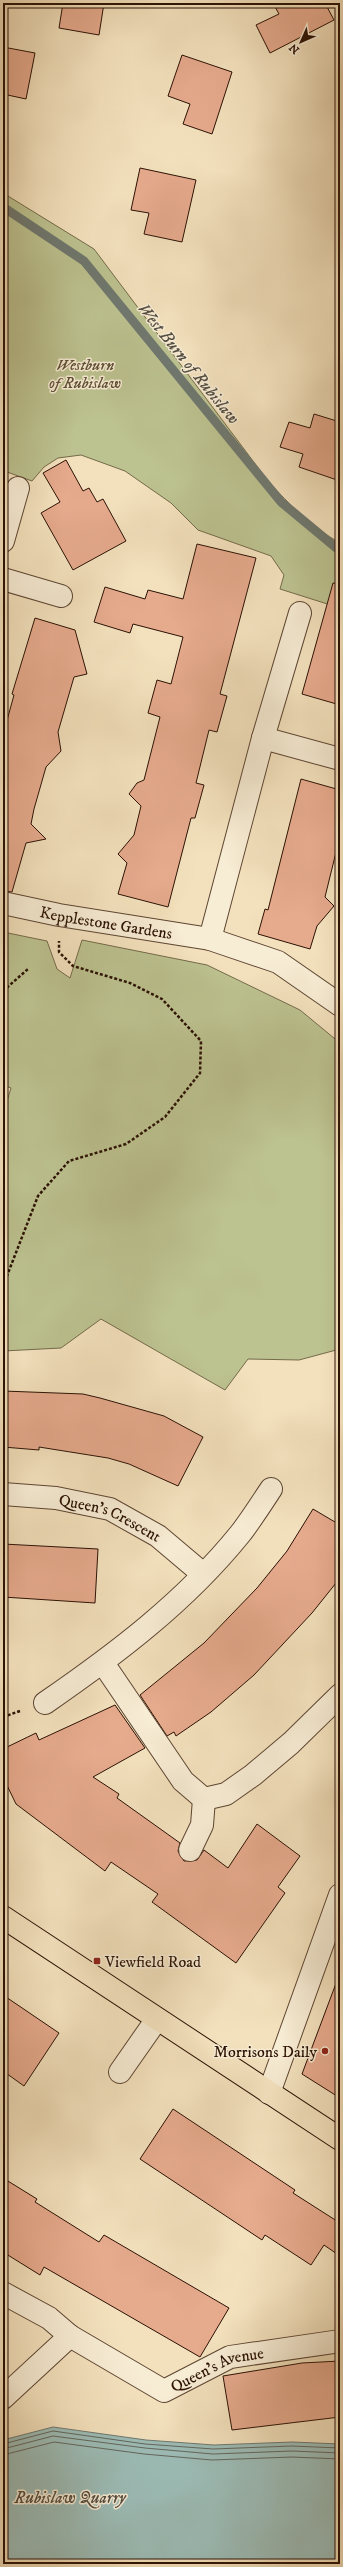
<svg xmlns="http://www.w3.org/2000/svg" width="343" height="2567" font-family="'IM FELL DW Pica',serif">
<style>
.green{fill:#bcc290;stroke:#746a4a}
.water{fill:#9cbcb6;stroke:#6f786f}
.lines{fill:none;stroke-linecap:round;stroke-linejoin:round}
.shore{stroke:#64665d;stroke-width:1}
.stream{stroke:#6f786f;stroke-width:9}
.building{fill:#e6aa8d;stroke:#2b1104}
.minor-casing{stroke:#5d4532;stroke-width:24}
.major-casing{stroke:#2b1104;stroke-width:24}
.path{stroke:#2b1104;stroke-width:2.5;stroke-dasharray:3 2;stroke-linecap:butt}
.minor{stroke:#f7ecd4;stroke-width:22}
.major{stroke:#f3e1bd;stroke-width:22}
.poi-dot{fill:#8f2418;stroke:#f7ecd4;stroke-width:1.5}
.labels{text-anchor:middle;stroke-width:3;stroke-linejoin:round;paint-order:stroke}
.park-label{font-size:16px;font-style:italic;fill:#5e4f35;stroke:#f7ecd4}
.street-label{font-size:16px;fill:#2b1104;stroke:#f7ecd4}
.poi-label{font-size:16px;fill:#2b1104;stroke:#f7ecd4;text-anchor:start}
.water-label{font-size:17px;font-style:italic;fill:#534d42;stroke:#f7ecd4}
</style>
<rect width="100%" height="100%" fill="#f3e1bd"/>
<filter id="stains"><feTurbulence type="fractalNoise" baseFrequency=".005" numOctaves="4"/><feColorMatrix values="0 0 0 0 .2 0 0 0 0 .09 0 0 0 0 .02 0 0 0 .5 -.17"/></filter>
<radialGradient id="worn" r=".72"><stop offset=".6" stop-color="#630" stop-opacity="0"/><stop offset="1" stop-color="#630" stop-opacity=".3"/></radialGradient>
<g class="green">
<path d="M3 193 94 249 268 481C290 505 311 527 340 543V608L280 589 284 575 271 556 198 530 171 503 125 471 81 455 58 458 44 467 32 481 7 472 3 452Z"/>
<polygon points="3,932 47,941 57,969 70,978 82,940 207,965 300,1010 340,1043 340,1349 299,1360 248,1359 225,1390 101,1319 61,1348 3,1351 3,1114 11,1088 3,1085"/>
</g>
<polygon class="water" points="53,2427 146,2440 214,2445 292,2442 340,2444 340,2564 3,2564 3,2440"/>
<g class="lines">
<g class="shore">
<polyline points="3,2444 53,2431 145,2444 213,2449 292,2446 340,2448"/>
<polyline points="3,2449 53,2436 145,2448 213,2454 292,2451 340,2453"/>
<polyline points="3,2455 54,2442 144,2454 212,2460 292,2457 340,2459"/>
</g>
<polyline class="stream" points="3,207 84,261 281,502 340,551"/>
</g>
<g class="building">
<polygon points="63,3 104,3 99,35 59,28"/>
<polygon points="273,3 325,3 334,20 270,53 256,25 279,14"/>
<polygon points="3,47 35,53 26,99 3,94"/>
<polygon points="182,55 232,72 212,134 183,124 190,104 168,96"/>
<polygon points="140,168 196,180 182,242 144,234 149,213 131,210"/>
<polygon points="314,414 340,422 340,481 299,467 303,454 280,447 289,422 310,428"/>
<polygon points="66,460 83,491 89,488 97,502 103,499 126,541 73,570 41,513 60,502 43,473"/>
<polygon points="197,544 256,558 220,694 227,696 217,732 209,730 196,783 204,785 195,818 191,818 168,907 118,894 127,863 118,854 134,835 141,806 129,794 137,783 144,780 160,717 148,713 157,680 171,684 183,637 133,624 130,633 94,622 105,587 145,599 148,590 183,599"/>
<polygon points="333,583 340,584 340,705 302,694"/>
<polygon points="35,618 75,630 87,674 74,677 58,732 61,751 46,767 34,809 31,824 46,839 26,843 12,892 3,891 3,735 14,695 12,694"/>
<polygon points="301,779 340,790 340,836 325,897 334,906 317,926 310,949 258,934 265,909 268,910"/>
<polygon points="3,1391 83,1394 100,1398 164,1416 203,1437 178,1486 129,1464 108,1458 39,1447 39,1450 3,1447"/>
<polygon points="313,1509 340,1525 340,1578 312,1613 254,1675 211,1712 176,1736 174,1732 167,1736 140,1695 204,1643 257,1588 287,1551"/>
<polygon points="3,1544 98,1549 95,1603 3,1597"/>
<polygon points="115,1705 145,1748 93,1777 119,1794 117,1798 180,1843 178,1851 184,1861 197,1860 204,1850 228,1868 257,1824 300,1856 278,1887 285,1893 236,1963 152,1902 158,1894 111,1862 105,1871 16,1804 3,1777 3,1749 36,1733 39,1740"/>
<polygon points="338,1978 340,1979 340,2098 302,2074"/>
<polygon points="3,1995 59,2033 24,2086 3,2071"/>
<polygon points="173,2109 295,2190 293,2193 340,2223 340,2256 324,2245 311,2265 265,2235 262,2240 140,2159"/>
<polygon points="3,2178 37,2199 35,2202 99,2242 104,2235 229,2308 200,2357 44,2267 40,2275 3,2252"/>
<polygon points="340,2361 340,2417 232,2430 223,2376 302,2363"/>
</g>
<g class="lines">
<defs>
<g id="minor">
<polyline points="3,541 18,488"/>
<polyline points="3,579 61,596"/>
<polyline points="263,738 340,759"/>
<path id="s1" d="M3 903 59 915 210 939 278 962 340 1005"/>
<polyline points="210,939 263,738 300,613"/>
<path id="s2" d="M3 1494 56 1498 110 1509 158 1536 203 1574"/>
<polyline points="103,1663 183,1781 204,1799 226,1794 253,1775 291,1743 340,1695"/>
<path d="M45 1703C116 1654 185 1602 240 1534 251 1520 261 1504 271 1489"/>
<polyline points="190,1850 202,1825 204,1799"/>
<polyline points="120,2072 157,2019"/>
<polyline points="269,2093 340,1895"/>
<path id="s3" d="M3 2293 49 2318 70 2336 164 2391 230 2357 340 2341"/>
<polyline points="3,2398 70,2336"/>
</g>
<polyline id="major" points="3,1917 340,2139"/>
</defs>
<use href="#minor" class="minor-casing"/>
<use href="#major" class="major-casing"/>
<g class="path">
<polyline points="3,991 28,969"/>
<polyline points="3,1286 38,1196 69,1161 126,1144 165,1117 200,1073 201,1041 162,999 130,983 73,966 59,952 59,941"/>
<polyline points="3,1717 20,1711"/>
</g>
<use href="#minor" class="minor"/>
<use href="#major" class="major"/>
</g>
<g class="poi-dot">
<rect x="93" y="1957" width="8" height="8" rx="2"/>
<circle cx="325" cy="2051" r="4"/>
</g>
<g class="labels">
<g class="park-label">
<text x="85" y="370">Westburn<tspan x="85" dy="18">of Rubislaw</tspan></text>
</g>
<g class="street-label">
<text dy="6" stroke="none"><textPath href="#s1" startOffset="105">Kepplestone Gardens</textPath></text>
<text dy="6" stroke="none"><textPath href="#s2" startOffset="111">Queen's Crescent</textPath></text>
<text dy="6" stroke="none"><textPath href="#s3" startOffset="247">Queen's Avenue</textPath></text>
</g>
<g class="poi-label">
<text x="105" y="1967">Viewfield Road</text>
<text x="317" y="2057" text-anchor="end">Morrisons Daily</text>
</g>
<g class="water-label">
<text transform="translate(189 363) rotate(51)" y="6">West Burn of Rubislaw</text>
<text x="70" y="2503">Rubislaw Quarry</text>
</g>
</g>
<rect width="343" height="2567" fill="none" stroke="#f3e1bd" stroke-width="16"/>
<rect x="4" y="4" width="335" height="2559" fill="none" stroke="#2b1104" stroke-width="2"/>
<rect x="8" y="8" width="327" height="2551" fill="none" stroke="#2b1104"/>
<g transform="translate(301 42) rotate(225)" stroke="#f7ecd4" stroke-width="3" paint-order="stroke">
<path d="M0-3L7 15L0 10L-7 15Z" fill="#2b1104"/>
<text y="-6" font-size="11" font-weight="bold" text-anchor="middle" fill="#2b1104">N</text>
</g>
<rect width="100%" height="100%" filter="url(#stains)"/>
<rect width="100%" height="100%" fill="url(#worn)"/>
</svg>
